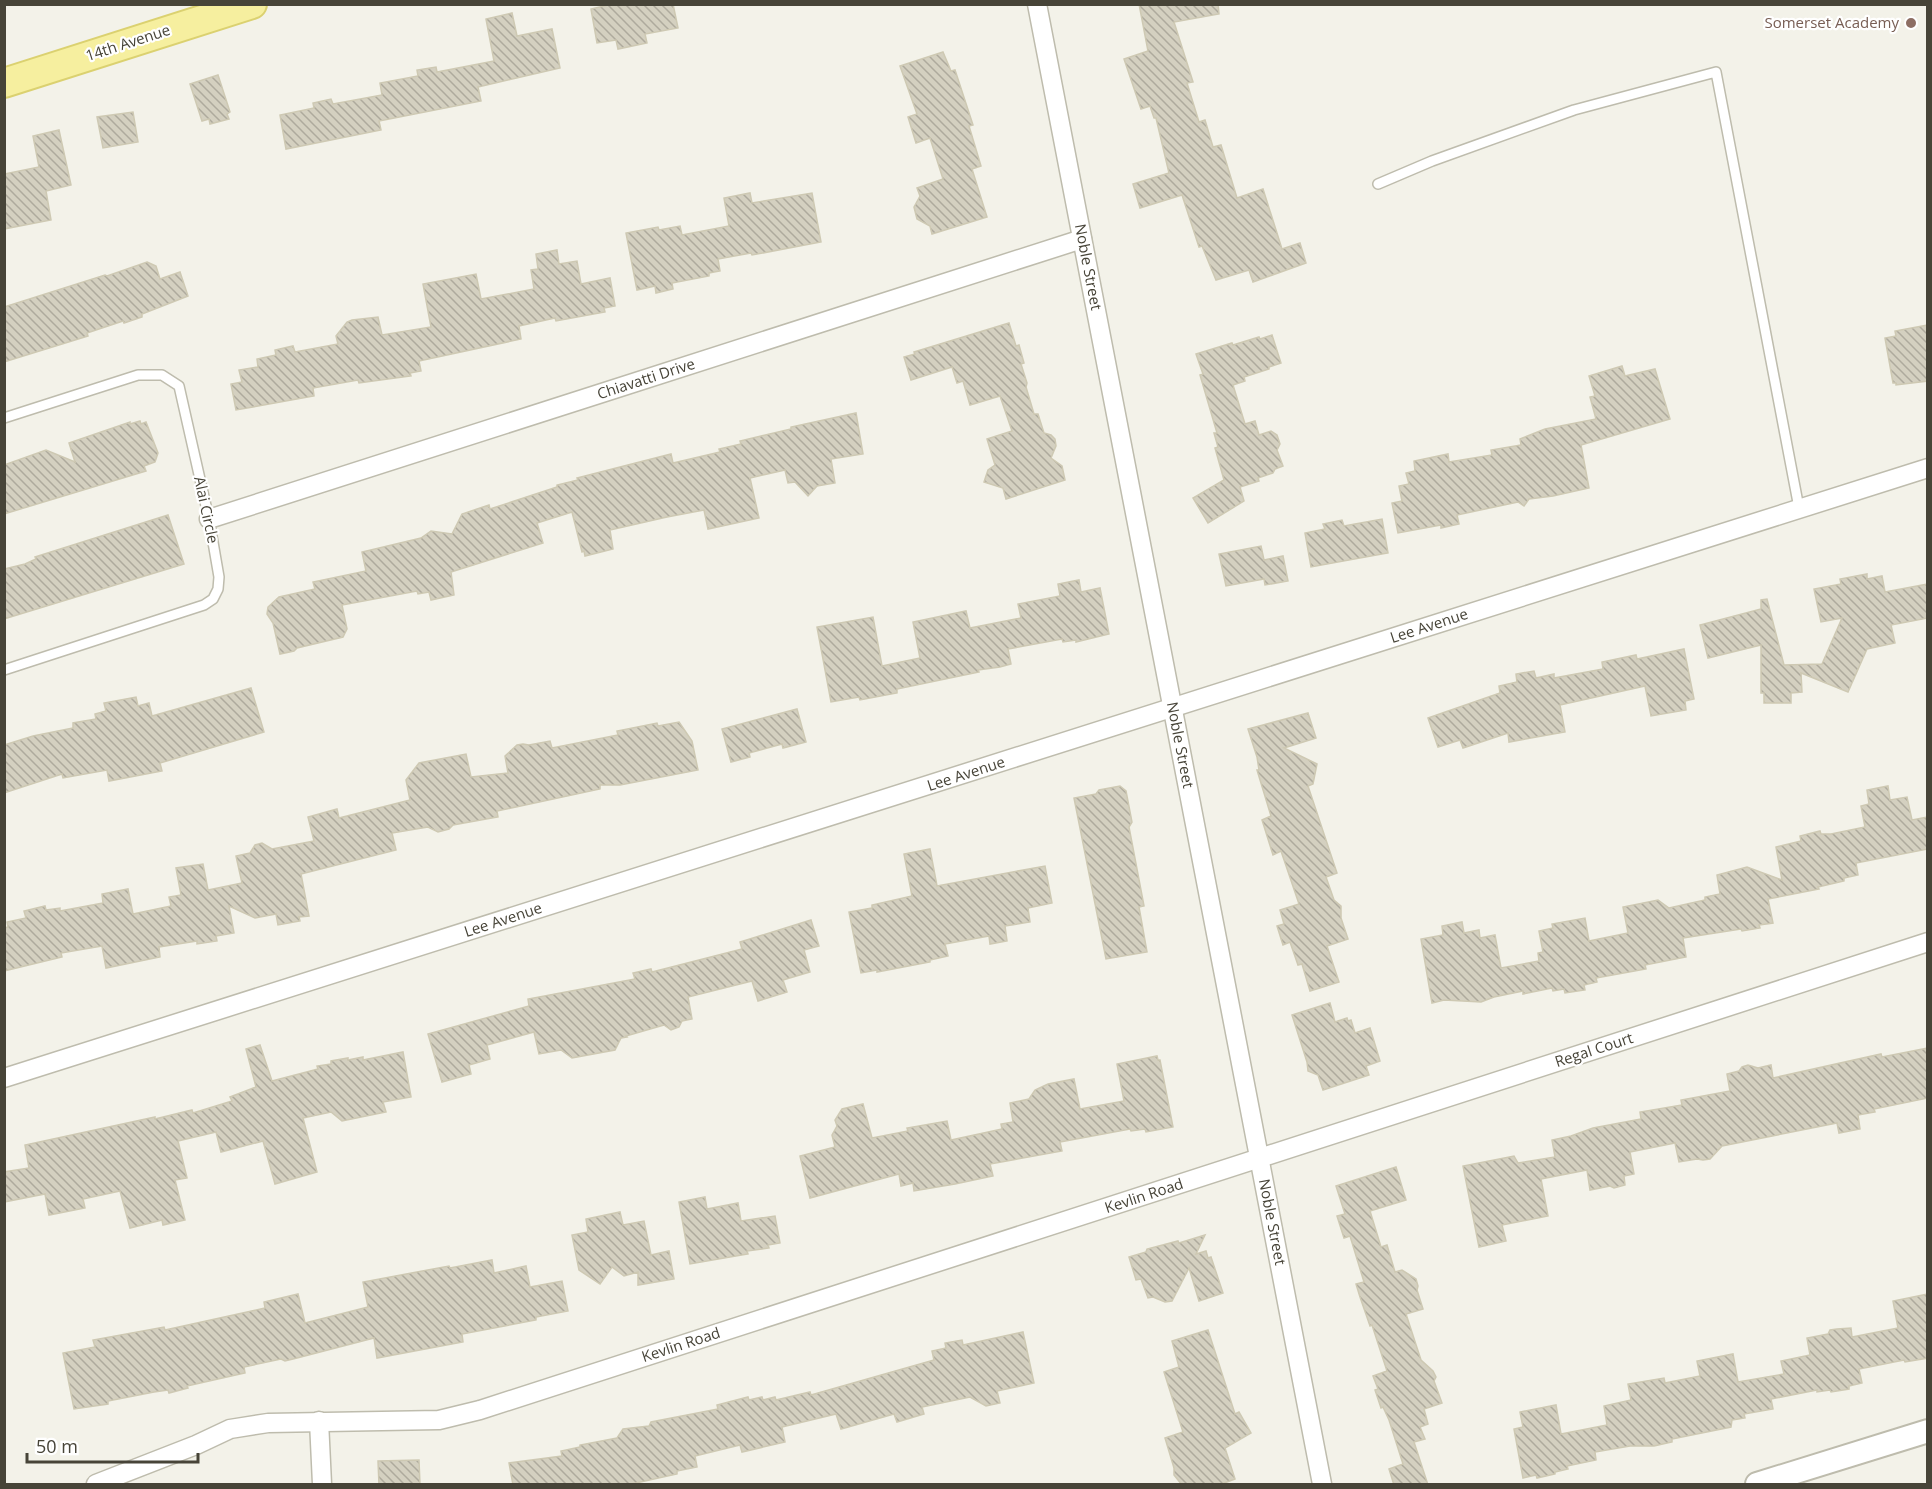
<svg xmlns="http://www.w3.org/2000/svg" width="1932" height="1489" font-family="'Open Sans',sans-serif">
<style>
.building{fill:url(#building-back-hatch);stroke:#cec9b3;stroke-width:1.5}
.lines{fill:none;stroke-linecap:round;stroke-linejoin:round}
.service-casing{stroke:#bebcad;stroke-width:12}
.minor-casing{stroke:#bebcad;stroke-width:21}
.tertiary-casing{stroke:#bebcad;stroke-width:26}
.primary-casing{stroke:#dbd170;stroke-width:32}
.service{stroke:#fff;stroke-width:9}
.minor{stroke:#fff;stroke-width:18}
.tertiary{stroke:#fff;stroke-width:22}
.primary{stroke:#f6ef9f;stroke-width:28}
.education-dot{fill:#8d6e63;stroke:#fff;stroke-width:2}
.labels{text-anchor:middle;stroke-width:4.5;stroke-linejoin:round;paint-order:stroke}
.education-label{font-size:15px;fill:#785e54;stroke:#fff;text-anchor:end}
.street-label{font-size:15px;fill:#474438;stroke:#fff}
</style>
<defs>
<pattern id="building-back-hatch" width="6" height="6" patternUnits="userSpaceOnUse" patternTransform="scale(1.5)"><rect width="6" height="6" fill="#d4d0c0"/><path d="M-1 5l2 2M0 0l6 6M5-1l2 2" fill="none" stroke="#aeaa9d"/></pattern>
</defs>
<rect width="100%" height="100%" fill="#f3f2e9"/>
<g class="building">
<polygon points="612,4 673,4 678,28 645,34 647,43 618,49 616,40 597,43 591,9"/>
<polygon points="1139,4 1218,4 1219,14 1174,22 1193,82 1187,83 1199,122 1205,120 1213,147 1221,145 1237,198 1263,189 1282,249 1300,243 1306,263 1253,282 1249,270 1216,280 1202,246 1199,247 1182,195 1140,208 1133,184 1169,173 1156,118 1154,118 1150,106 1141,109 1124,59 1148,51"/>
<polygon points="512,13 517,36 552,29 560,68 478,87 481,101 379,121 381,130 286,149 280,115 314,108 313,103 331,99 333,104 382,95 380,83 418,76 417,70 436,67 437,72 494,61 486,19"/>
<polygon points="943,52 951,71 955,70 973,125 969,126 981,166 972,169 987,217 932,234 930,226 917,219 914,207 920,196 917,188 943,179 930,138 916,143 908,117 917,114 900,66"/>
<polygon points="218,75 230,112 227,114 229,119 210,124 209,119 202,121 190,84"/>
<polygon points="133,112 138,142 103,148 97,117"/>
<polygon points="59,130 71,185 46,191 51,220 4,229 4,174 39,167 33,136"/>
<polygon points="750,193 752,203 812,193 821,242 752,255 751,253 718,259 720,271 709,273 709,276 672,283 673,289 656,293 655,286 637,290 626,233 658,227 659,230 680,226 682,235 729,226 724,198"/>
<polygon points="557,250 559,264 577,261 581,284 610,278 615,306 604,308 605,312 556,321 555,318 519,326 521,339 419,361 421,371 410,373 411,376 359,383 358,380 313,388 314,396 236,410 231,384 242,382 239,370 258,367 257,359 276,355 275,350 293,346 295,352 338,344 336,336 347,322 352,320 378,317 382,335 431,327 423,284 476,274 481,299 534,289 531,270 538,269 536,254"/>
<polygon points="147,262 156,266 160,279 180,272 188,296 142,314 142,317 124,323 123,321 87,333 88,336 4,362 4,307 105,275 107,276"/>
<polygon points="1009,323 1016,346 1019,345 1024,363 1021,364 1027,383 1026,387 1034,414 1038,414 1044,433 1051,435 1055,439 1056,446 1051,458 1062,466 1065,480 1006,499 1003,488 984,482 988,470 995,465 987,439 1012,431 1000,396 970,405 963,381 957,383 952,367 911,380 904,357 915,354 914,352"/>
<polygon points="1928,325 1928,381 1896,385 1896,383 1893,383 1885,338 1896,336 1895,331"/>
<polygon points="1272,335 1281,363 1269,367 1269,369 1244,377 1245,381 1233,385 1245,424 1255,421 1259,435 1271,431 1277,435 1280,444 1277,450 1283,466 1275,469 1273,473 1258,478 1259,481 1240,487 1244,501 1208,523 1193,498 1224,480 1215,448 1218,447 1214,433 1217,433 1200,375 1203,374 1196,354 1232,343 1233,345 1259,337 1260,339"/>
<polygon points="1622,366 1625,376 1655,369 1670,419 1581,445 1589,488 1553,496 1529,499 1524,506 1518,502 1457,515 1459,524 1441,528 1441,525 1398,533 1392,503 1402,501 1399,486 1409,484 1406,473 1415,471 1414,461 1448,454 1449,462 1492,455 1491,450 1521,445 1520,439 1545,429 1596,419 1590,397 1595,396 1589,376"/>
<polygon points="856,413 863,454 831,459 835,483 817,486 808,496 795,482 788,483 785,470 750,478 759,518 708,529 704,510 667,517 610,530 613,549 585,556 584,551 582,552 572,512 537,523 543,543 451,572 454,595 431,600 429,592 418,594 417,591 342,605 347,629 343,637 297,648 294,651 280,654 273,623 267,614 268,607 279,597 315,589 313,582 366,571 362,552 421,538 431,531 452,534 462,514 489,505 490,509 557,487 557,485 578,480 577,478 671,454 673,463 720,452 719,449 741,444 740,441 791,429 791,427"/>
<polygon points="140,421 141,424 146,422 158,453 155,462 144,466 146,471 4,514 4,465 46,450 75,462 69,443 130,422 130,424"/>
<polygon points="168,515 184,564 4,619 4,569 25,564 36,559 35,557"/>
<polygon points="1382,519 1388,553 1311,567 1305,533 1325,529 1323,524 1342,520 1344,526"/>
<polygon points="1261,546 1264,560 1283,556 1288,581 1265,585 1264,579 1226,586 1219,554"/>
<polygon points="1867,574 1867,579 1882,576 1885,592 1928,584 1928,618 1891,625 1895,643 1867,649 1848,692 1801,673 1802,692 1791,693 1791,703 1764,703 1764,693 1761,693 1761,645 1708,658 1700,625 1761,609 1761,600 1767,599 1784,665 1822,664 1842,618 1821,622 1814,589 1841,584 1840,579"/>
<polygon points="1079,580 1081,592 1100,588 1109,634 1076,642 1076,640 1063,642 1062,639 1008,649 1011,664 1000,667 978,670 979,672 897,689 897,693 860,700 859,697 831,702 817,627 873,617 882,666 920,658 913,622 966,611 970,628 1021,618 1018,604 1060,596 1058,584"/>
<polygon points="1684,649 1694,699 1685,701 1686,710 1651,716 1645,686 1560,705 1565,732 1509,742 1508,733 1463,748 1460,740 1438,747 1428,718 1500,693 1499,686 1517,682 1516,674 1534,671 1536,678 1554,674 1554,678 1603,669 1602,662 1636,655 1637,659"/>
<polygon points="251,688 264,732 160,763 162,771 109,781 107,770 63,778 62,774 4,793 4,745 33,736 73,728 73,723 96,719 95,714 106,711 104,703 136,697 138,706 149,703 152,716"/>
<polygon points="797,709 806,742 783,748 782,744 749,753 750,757 731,762 722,729"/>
<polygon points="1308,713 1316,738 1284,748 1317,764 1313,784 1308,786 1337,873 1326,877 1334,900 1341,906 1341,918 1348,939 1327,946 1339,982 1310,991 1302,964 1298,965 1290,942 1283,945 1277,926 1284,924 1280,910 1299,904 1281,851 1273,855 1262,820 1271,816 1257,770 1259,770 1257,757 1248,729"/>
<polygon points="679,722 692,741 698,770 620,785 600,785 600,789 497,811 498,817 453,825 449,829 438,832 428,827 392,833 396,850 301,874 309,916 299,917 300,921 278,925 276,914 255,918 229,906 234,933 216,936 217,941 197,944 197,941 159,947 160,957 106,968 102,946 61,953 62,957 4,971 4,928 8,927 7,922 26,918 24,911 45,906 46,910 60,908 60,911 103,903 102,894 128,889 133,914 171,906 169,897 181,895 176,868 203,864 208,890 242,883 236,856 250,853 255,845 262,843 272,849 314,841 308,817 337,809 339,818 410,800 406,780 419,763 466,754 471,777 508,773 505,756 517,745 523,744 529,745 550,741 552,748 618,735 617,731 657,723 658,726"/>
<polygon points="1120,786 1126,791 1132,822 1129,827 1144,906 1139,907 1147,952 1106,959 1074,798 1096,794 1099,790"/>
<polygon points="1888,786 1890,800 1907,797 1912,820 1928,817 1928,849 1856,863 1858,875 1844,878 1844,881 1818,887 1819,889 1768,899 1773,923 1759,925 1760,928 1742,931 1741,929 1683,938 1686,957 1645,965 1646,969 1596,978 1597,982 1584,985 1585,990 1565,993 1564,989 1553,991 1552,988 1523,994 1523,991 1494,997 1481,1002 1444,1000 1432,1003 1421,939 1443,935 1442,926 1462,922 1464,933 1479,930 1480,938 1495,935 1501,968 1539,961 1538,953 1543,952 1539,931 1553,928 1552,924 1585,918 1589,941 1628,933 1623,907 1658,900 1669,908 1705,900 1705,897 1720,894 1717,875 1747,867 1782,880 1776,847 1801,841 1800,836 1820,831 1821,834 1831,834 1865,827 1861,806 1869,804 1867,790"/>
<polygon points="930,849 937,886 1045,866 1052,903 1028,908 1030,922 1005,926 1007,941 990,944 989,936 945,944 948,956 930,960 930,962 877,972 877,970 861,973 849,912 872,908 872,905 912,896 904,854"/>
<polygon points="811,920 819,946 804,950 810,972 783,980 787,992 758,1001 752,981 688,997 692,1019 682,1021 679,1027 671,1030 664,1025 626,1036 627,1037 621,1038 615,1050 572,1058 561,1050 539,1054 534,1032 487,1045 490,1059 469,1065 471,1074 442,1082 428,1034 529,1006 528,999 635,979 633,973 651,969 652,972 742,949 740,942"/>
<polygon points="1330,1003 1335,1022 1347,1018 1348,1021 1351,1020 1355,1033 1370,1028 1380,1061 1366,1066 1369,1075 1323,1090 1318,1075 1308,1071 1307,1062 1292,1015"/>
<polygon points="260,1045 272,1081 318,1069 317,1066 331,1064 331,1061 348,1058 348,1060 363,1057 363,1060 403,1052 411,1097 383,1102 386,1112 342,1121 331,1112 303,1118 317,1172 275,1184 263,1141 221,1152 216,1132 178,1141 187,1178 175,1180 185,1220 163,1225 162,1220 130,1228 120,1191 83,1199 85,1208 49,1215 45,1194 4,1202 4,1172 29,1168 25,1145 155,1117 155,1119 192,1110 193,1113 232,1101 230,1097 256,1087 246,1049"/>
<polygon points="1928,1048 1928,1098 1874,1109 1875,1112 1858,1115 1860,1129 1839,1133 1837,1123 1722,1146 1710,1159 1703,1160 1697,1159 1679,1162 1675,1143 1630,1152 1634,1174 1624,1176 1625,1185 1614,1188 1610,1186 1590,1190 1587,1170 1541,1179 1548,1216 1502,1225 1506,1241 1479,1247 1463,1166 1514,1156 1518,1163 1555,1157 1552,1140 1571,1136 1593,1128 1641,1119 1640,1112 1682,1105 1681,1100 1730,1091 1727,1074 1739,1071 1742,1067 1748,1065 1758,1068 1771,1065 1773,1078 1881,1054 1882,1057"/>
<polygon points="1157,1056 1158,1060 1160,1060 1173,1127 1146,1132 1145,1129 1131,1131 1130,1129 1060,1142 1062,1151 990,1164 993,1176 955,1184 914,1191 913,1183 901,1186 899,1174 810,1198 800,1156 835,1147 832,1135 837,1126 835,1120 842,1109 863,1104 872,1138 908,1131 907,1128 947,1121 951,1140 1002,1129 1001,1124 1013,1122 1010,1103 1029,1099 1035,1090 1048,1084 1074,1079 1080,1109 1124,1101 1117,1064"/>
<polygon points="1396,1167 1406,1200 1370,1211 1381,1247 1387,1245 1395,1272 1402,1270 1416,1279 1418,1286 1417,1290 1423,1309 1406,1314 1421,1360 1433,1371 1436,1377 1434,1381 1442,1403 1424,1409 1428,1424 1420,1427 1425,1439 1414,1442 1428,1485 1394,1485 1389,1469 1403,1464 1389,1420 1383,1407 1381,1408 1375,1390 1378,1389 1373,1376 1387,1371 1372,1325 1370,1326 1360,1297 1356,1284 1364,1282 1350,1236 1344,1238 1337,1216 1345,1214 1336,1186"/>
<polygon points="705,1197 707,1209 738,1203 741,1221 775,1216 780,1243 768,1245 769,1248 747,1251 748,1254 690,1264 679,1202"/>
<polygon points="620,1212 623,1225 644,1221 651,1255 669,1251 674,1279 638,1285 638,1272 624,1276 612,1267 600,1284 579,1270 572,1235 588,1232 586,1219"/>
<polygon points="1205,1235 1196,1254 1206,1251 1208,1258 1211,1257 1223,1293 1199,1301 1189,1268 1172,1301 1165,1302 1153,1297 1148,1298 1141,1279 1136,1280 1129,1257 1146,1252 1147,1249 1178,1241 1179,1243"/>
<polygon points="492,1260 494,1273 526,1266 530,1287 562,1281 568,1311 536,1317 536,1320 462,1334 463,1342 377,1358 374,1338 297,1358 285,1361 281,1359 244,1367 245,1373 187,1386 188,1388 169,1393 168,1390 154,1392 108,1401 108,1404 74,1409 63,1353 95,1347 93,1340 164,1327 165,1330 265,1308 264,1302 298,1294 305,1323 368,1307 363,1282 449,1266 450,1268"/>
<polygon points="1928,1294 1928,1358 1905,1362 1904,1360 1859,1369 1862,1383 1849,1386 1849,1389 1831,1392 1830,1390 1817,1392 1817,1390 1771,1399 1773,1409 1744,1414 1745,1418 1732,1420 1731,1427 1672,1439 1672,1442 1654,1446 1630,1446 1595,1452 1596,1460 1567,1466 1568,1469 1555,1472 1555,1474 1537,1478 1536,1475 1523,1478 1514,1429 1523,1427 1520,1412 1556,1405 1561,1434 1607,1425 1604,1406 1631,1400 1628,1384 1664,1378 1665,1383 1700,1376 1697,1361 1733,1354 1738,1382 1784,1374 1781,1361 1810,1355 1807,1338 1828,1334 1830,1330 1837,1329 1851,1328 1852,1337 1898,1328 1893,1301"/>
<polygon points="1208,1330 1235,1414 1239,1412 1251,1433 1225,1448 1235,1479 1219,1485 1182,1485 1174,1475 1174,1468 1165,1438 1183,1432 1164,1372 1179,1367 1172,1341"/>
<polygon points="1023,1332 1034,1383 997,1391 1000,1403 986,1406 970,1397 922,1407 924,1414 897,1422 894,1414 841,1429 836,1414 782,1427 785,1442 742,1452 740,1445 695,1456 697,1467 677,1471 677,1474 627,1485 513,1485 509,1463 562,1456 561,1451 580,1447 580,1445 617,1438 623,1429 649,1426 651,1422 718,1409 717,1405 748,1397 749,1400 762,1397 763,1400 775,1397 776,1400 810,1392 811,1395 934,1360 932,1351 946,1348 945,1343 962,1340 963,1345"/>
<polygon points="419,1460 420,1485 379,1485 378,1461"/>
</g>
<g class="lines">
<defs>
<g id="service">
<polyline points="1378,184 1432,161 1574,110 1716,72 1799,508"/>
<polyline points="4,418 138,375 162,375 179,386 209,519 219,577 218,589 213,599 204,605 4,670"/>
</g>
<g id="minor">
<polyline points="1037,4 1322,1484"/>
<polyline points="209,519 1082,239"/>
<polyline points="4,1078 1928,468"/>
<polyline points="319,1421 322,1484"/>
<polyline points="96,1484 196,1445 230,1429 268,1423 439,1420 480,1410 1928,942"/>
</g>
<polyline id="tertiary" points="1757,1484 1928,1431"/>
<polyline id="primary" points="4,83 252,4"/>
</defs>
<use href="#service" class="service-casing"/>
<use href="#minor" class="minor-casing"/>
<use href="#tertiary" class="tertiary-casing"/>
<use href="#primary" class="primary-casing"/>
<use href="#service" class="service"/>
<use href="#minor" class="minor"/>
<use href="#tertiary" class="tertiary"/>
<use href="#primary" class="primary"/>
</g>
<circle class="education-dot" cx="1911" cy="23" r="6"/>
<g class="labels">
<g class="education-label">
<text x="1899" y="28">Somerset Academy</text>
</g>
<g class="street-label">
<text transform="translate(128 43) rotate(-18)" y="5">14th Avenue</text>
<text transform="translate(1088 267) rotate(79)" y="5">Noble Street</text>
<text transform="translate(646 379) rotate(-18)" y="5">Chiavatti Drive</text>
<text transform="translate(206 510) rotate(78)" y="5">Alai Circle</text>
<text transform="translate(1429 626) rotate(-18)" y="5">Lee Avenue</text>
<text transform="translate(1180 745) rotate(79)" y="5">Noble Street</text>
<text transform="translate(966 774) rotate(-18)" y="5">Lee Avenue</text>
<text transform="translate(503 920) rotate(-18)" y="5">Lee Avenue</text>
<text transform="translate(1594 1050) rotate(-18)" y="5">Regal Court</text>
<text transform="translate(1144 1196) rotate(-18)" y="5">Kevlin Road</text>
<text transform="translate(1272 1222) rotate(79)" y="5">Noble Street</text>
<text transform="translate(681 1345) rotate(-18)" y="5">Kevlin Road</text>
</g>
</g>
<rect width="1932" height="1489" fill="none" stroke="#474438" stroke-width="12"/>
<path d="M27 1453v9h171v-9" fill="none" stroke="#474438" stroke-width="3"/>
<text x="36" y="1453" font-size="18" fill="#474438" stroke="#ffffff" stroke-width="4.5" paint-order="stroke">50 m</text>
</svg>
